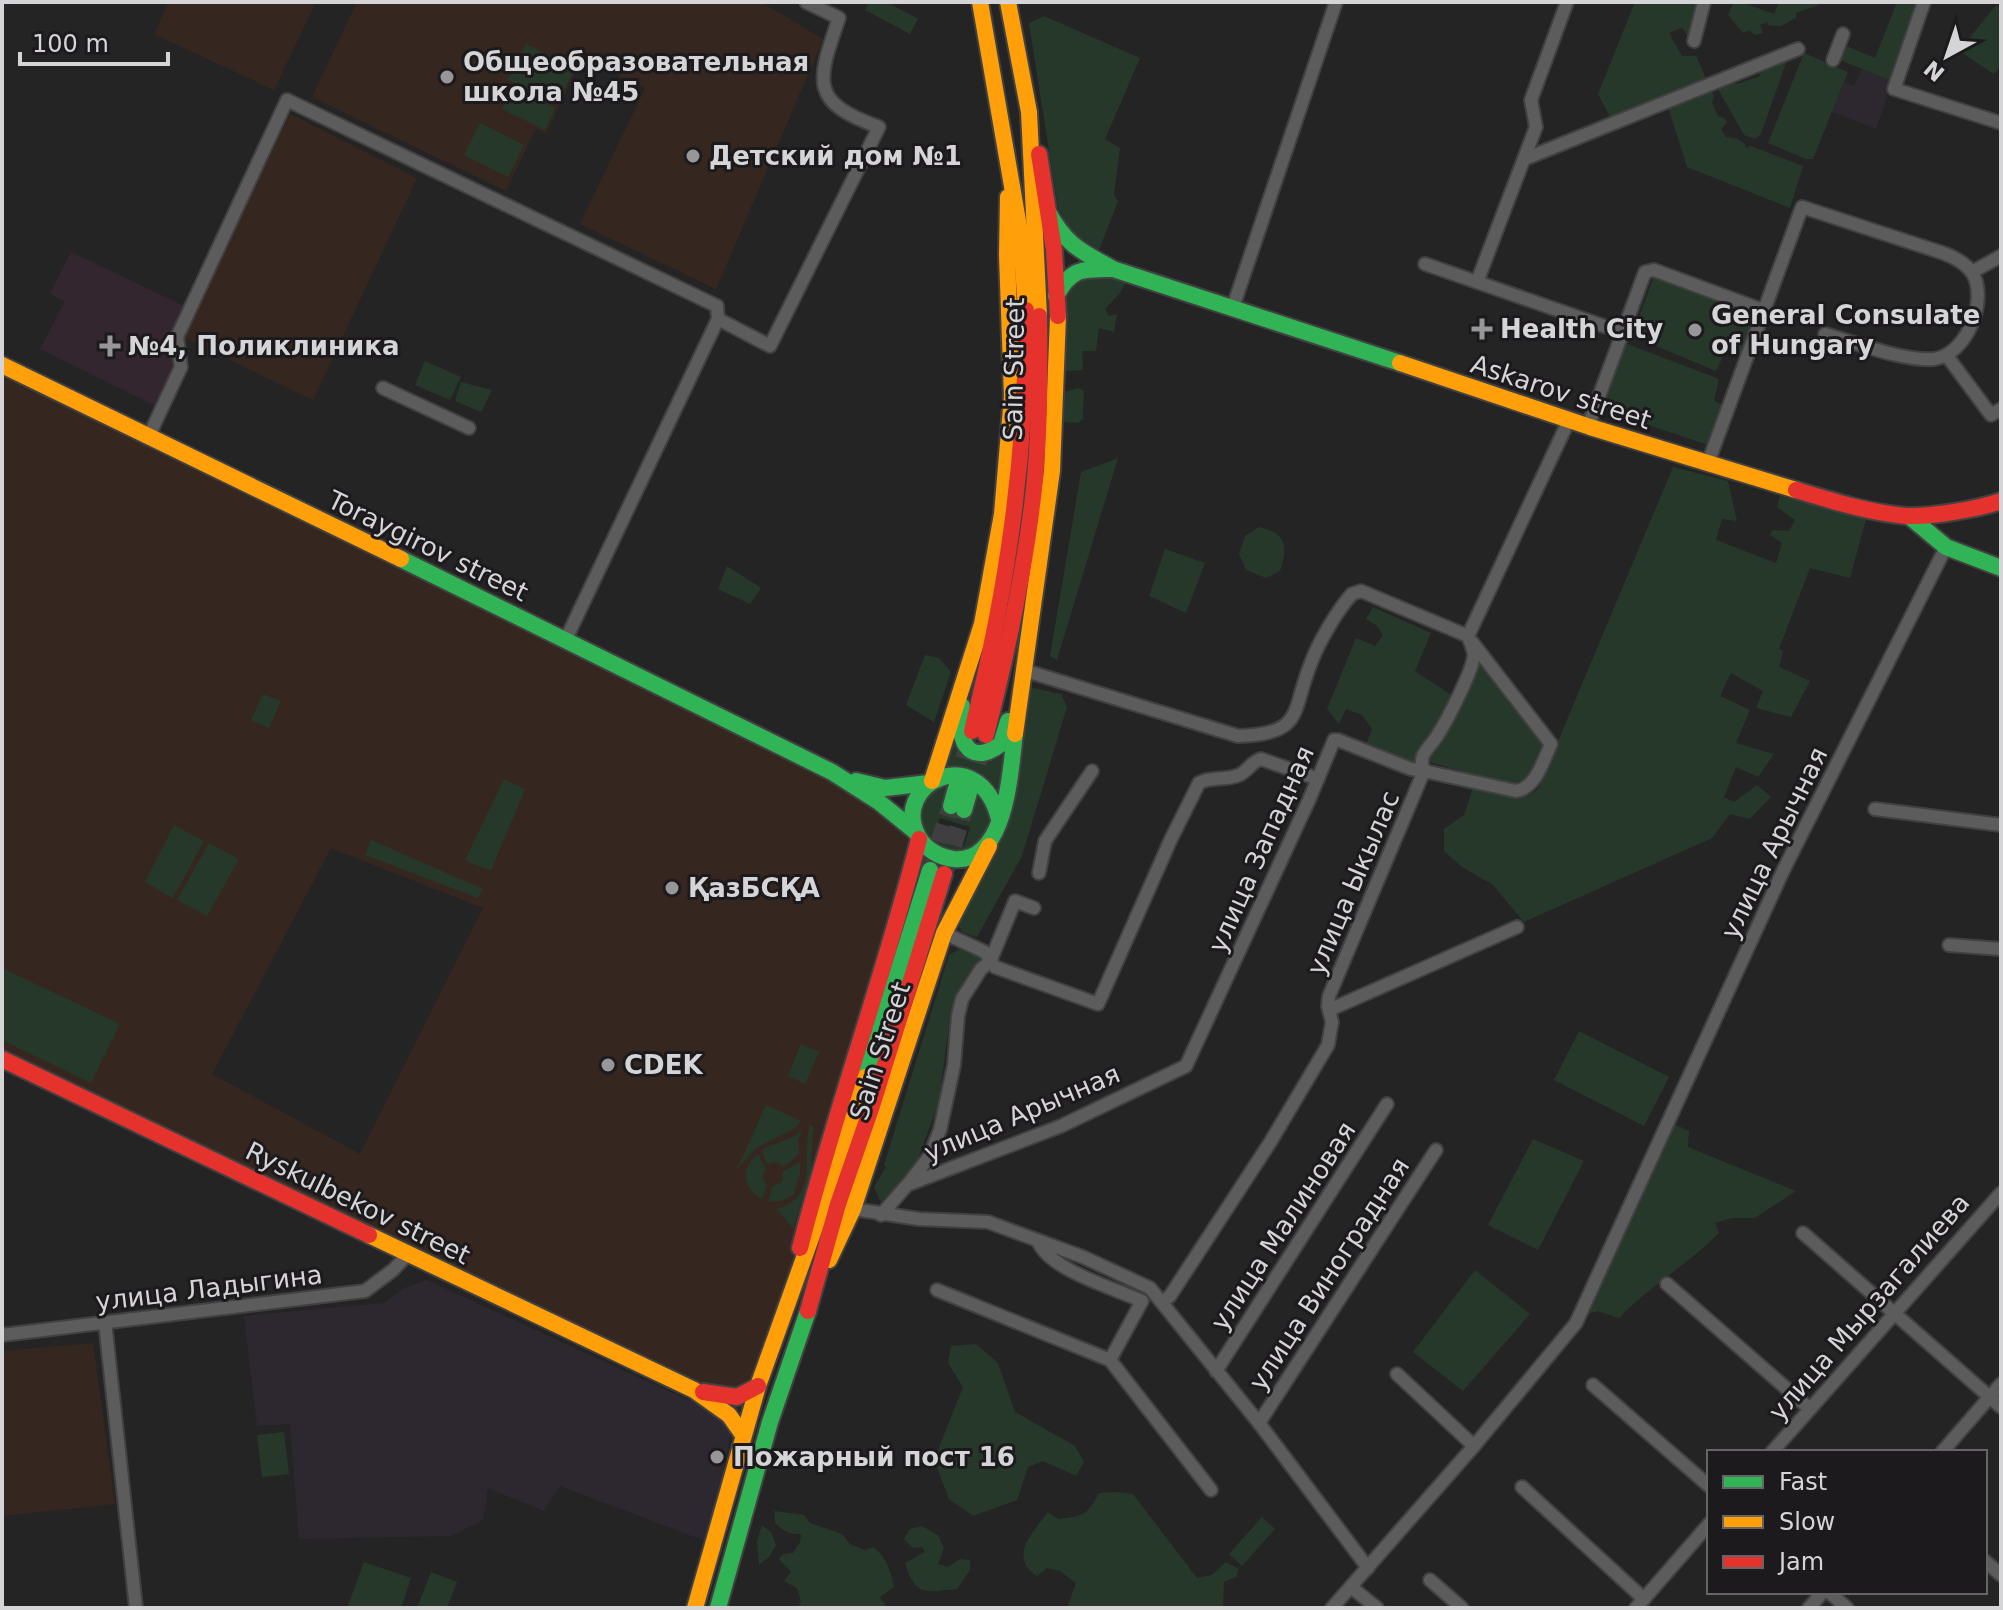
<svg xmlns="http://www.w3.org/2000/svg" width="2003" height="1610" font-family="'DejaVu Sans',sans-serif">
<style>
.built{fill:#2d282f}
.education{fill:#35271f;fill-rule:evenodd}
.medical{fill:#34262f}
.green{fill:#26382a;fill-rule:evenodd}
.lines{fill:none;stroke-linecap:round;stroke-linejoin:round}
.primary-tunnel{stroke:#3f3e40;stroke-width:18;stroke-dasharray:18 9;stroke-linecap:butt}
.street-casing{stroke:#424142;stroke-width:16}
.fast-casing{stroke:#424142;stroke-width:20}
.slow-casing{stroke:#424142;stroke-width:20}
.jam-casing{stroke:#424142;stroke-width:20}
.street{stroke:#5d5c5d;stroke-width:12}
.fast{stroke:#30b455;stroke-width:16}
.slow{stroke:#ff9f0a;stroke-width:16}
.jam{stroke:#e5322d;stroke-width:16}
.poi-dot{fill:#979698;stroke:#1c1a1d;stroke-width:3}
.labels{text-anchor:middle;stroke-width:6;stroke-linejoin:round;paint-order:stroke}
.poi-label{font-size:26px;font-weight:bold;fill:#d5d4d6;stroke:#1c1a1d;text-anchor:start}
.street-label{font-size:26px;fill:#d5d4d6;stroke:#1c1a1d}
</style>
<rect width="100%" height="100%" fill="#252425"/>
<g class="built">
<polygon points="1862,69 1892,81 1876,129 1832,112 1844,82 1854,86"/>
<polygon points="427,1280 714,1412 731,1433 708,1542 560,1486 544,1511 488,1488 483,1520 451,1536 299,1539 290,1424 257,1426 244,1316 384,1303 404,1288"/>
</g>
<g class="education">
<polygon points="169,2 316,2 274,90 154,34"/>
<polygon points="357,2 761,2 823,39 716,289 580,224 645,88 582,58 546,133 536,128 506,191 312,97"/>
<polygon points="290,114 417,178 313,400 182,337"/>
<path d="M2 366 832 772 919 839 749 1414 694 1390 2 1059ZM331 848 483 908 360 1154 212 1074Z"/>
<polygon points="93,1343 115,1504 2,1516 2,1351"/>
</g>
<polygon class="medical" points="71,252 184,306 170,335 177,365 156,406 40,349 65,302 50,294"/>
<g class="green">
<polygon points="869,2 887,2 918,19 910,34 865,10"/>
<polygon points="1635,2 1702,2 1691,40 1682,28 1669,33 1682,56 1696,56 1705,76 1703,80 1610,117 1598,94"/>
<polygon points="1734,2 1741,2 1774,14 1779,2 1818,2 1819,5 1796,13 1796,18 1781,26 1768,25 1767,22 1760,25 1763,33 1755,35 1749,30 1743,33 1728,15"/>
<polygon points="1897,2 1921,2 1892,81 1840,60 1846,46 1875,58"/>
<polygon points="1996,5 2001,9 2001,70 1999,68 1994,74 1959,51"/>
<polygon points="1044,16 1140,58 1105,139 1120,148 1114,194 1118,201 1099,250 1071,232 1058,208 1029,23"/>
<polygon points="526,44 575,68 557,104 508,80"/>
<polygon points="1804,53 1848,72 1813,159 1806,159 1768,143"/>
<polygon points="1783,59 1786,63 1761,134 1755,139 1744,135 1718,89 1719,83 1733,78 1737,84 1760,76 1758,69"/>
<polygon points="513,87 555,108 545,130 502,109"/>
<polygon points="1711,90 1714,96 1712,103 1718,116 1724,118 1727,123 1721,129 1726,137 1738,139 1746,145 1745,148 1751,146 1803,166 1790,208 1687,167 1668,107"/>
<polygon points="480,123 524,145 508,177 464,155"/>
<polygon points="1094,273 1128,278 1120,293 1105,309 1109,316 1117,314 1114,332 1099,328 1096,351 1082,351 1083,370 1066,371 1065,298 1074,280"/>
<polygon points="1654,276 1756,314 1741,355 1726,350 1716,371 1632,336"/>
<polygon points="1622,342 1719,379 1714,401 1726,406 1711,446 1598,408"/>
<polygon points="425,361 461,377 450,400 415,385"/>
<polygon points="461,382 492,390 481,412 455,401"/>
<polygon points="1078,388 1084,391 1083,419 1078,423 1063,422 1064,392"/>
<polygon points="1118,458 1057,660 1050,656 1081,472"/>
<polygon points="1673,467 1728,481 1737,521 1722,519 1716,540 1776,563 1782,543 1770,535 1772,530 1789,531 1795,520 1777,507 1780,496 1866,519 1850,578 1810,568 1779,649 1783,651 1779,667 1810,681 1791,717 1756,708 1763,691 1731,673 1720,696 1750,710 1736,743 1774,754 1758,777 1736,767 1724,797 1734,802 1757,785 1771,797 1750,819 1730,814 1712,838 1524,922 1492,884 1462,867 1444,851 1444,829 1464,815 1473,788 1528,796 1538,789"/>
<path d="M1259 527C1287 533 1288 547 1280 571L1266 578 1246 570 1239 554 1245 536Z"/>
<polygon points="1165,549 1205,563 1186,613 1149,596"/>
<polygon points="727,566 761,588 750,604 718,589"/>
<polygon points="1373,607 1431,633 1415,671 1453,696 1477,661 1542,744 1529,778 1510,785 1426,761 1413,766 1366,745 1372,729 1362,715 1346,709 1339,724 1327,709 1356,638 1375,646 1383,635 1377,626 1366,619"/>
<polygon points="925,655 939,658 951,672 934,722 906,705"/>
<polygon points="1028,687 1061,694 1067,707 1022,856 977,937 962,932 957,922 1002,838 1013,809"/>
<polygon points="263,694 281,701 269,728 251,720"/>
<path d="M950 740C969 763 979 762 1007 755L999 792C988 771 959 757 938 772Z"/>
<polygon points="504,779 525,789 491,871 465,860"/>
<path d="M943 783 982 792C985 798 991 808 992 815 997 861 919 864 921 818 921 800 930 792 943 783ZM940 818 970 827 964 846 934 837Z"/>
<polygon points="174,825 204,841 173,898 145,882"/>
<polygon points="371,840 483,889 478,898 365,855"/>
<polygon points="209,843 239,859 207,916 177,900"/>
<polygon points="959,949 981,958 950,1018 939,1102 915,1167 881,1202 874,1187 886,1167 884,1165 949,955"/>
<polygon points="2,968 120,1024 91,1083 2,1040"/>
<polygon points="1579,1031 1669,1077 1644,1126 1554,1080"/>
<polygon points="801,1044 819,1052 805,1084 788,1076"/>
<polygon points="766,1105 801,1121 795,1128 755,1149 737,1169"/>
<path d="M1674 1124 1689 1131 1688 1147 1796 1191 1755 1218H1732L1715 1223 1719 1233C1687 1265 1650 1286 1619 1318L1598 1311 1583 1315Z"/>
<path d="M810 1125 813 1126 811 1173 793 1228 777 1209C820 1197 801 1156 810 1125Z"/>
<polygon points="802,1129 798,1141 799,1154 783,1167 776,1162 767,1164 761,1150 795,1136"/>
<polygon points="1533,1139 1584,1161 1538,1250 1488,1225"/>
<path d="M758 1154 766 1169 762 1176 767 1186 762 1199C743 1190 740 1167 758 1154Z"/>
<polygon points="800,1162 800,1174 793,1195 781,1201 768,1202 772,1187 782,1182 783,1172"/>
<polygon points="1475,1270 1530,1314 1463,1391 1413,1352"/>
<polygon points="976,1344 998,1363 1015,1412 1075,1446 1084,1462 1076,1476 1043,1461 1028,1467 1017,1500 973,1516 949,1499 934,1460 963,1387 948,1363 951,1346"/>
<polygon points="284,1432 289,1474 262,1477 257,1435"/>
<path d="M1114 1492 1133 1494 1197 1578 1212 1575 1226 1562 1239 1569 1236 1577 1224 1582 1223 1608H1067L1076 1583 1060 1571 1047 1568 1037 1576C1008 1557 1032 1533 1048 1512L1058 1519C1083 1516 1087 1516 1099 1493Z"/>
<path d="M774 1511 804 1515 810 1523 842 1534 850 1544 865 1550 873 1547C886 1556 891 1571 894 1587L880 1597 887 1608H798L801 1601 797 1588 784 1581 791 1572 779 1559 783 1554 793 1553 800 1542 801 1534C788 1534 785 1532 775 1523Z"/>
<polygon points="1262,1517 1275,1529 1242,1566 1229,1554"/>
<polygon points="762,1525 771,1532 776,1545 770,1556 759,1565 757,1541"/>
<path d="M922 1526 938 1535 944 1548 938 1564 948 1567 960 1559 970 1560V1570L957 1589C928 1591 916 1599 905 1563L925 1552 922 1547 913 1548 904 1539 910 1529Z"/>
<polygon points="364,1562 411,1578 401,1608 347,1608"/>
<polygon points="431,1572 457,1582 447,1608 417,1608"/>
</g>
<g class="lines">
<g class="primary-tunnel">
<polyline points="957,785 971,734"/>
<polyline points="970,789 985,738"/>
<polyline points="931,868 951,806"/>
<polyline points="945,871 964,810"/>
</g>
<defs>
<g id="street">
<polyline points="1924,2 1894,89 2001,123"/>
<polyline points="1694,41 1704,2"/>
<polyline points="1833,60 1843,34"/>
<polyline points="1527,158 1798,49"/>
<polyline points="1425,264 1621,332"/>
<polyline points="1972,272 2001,256"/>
<polyline points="1477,282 1536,127 1531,100 1567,2"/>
<polyline points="1233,307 1336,2"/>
<path d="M718 319 770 346 879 127C809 102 817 82 839 18L806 2"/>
<polyline points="1947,356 1991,415 2001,409"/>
<polyline points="383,388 469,428"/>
<polyline points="1588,426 1645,272 1654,270 1765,311"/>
<polyline points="148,438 181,367 177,337 287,100 717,306 718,319 566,639"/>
<path d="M1708 463 1802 207 1943 253C1954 257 1966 263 1973 274 1988 302 1966 355 1934 359 1906 362 1853 342 1825 334"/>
<polyline points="1468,636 1569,420"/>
<polyline points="1875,809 2001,825"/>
<polyline points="1039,873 1045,841 1092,771"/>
<path d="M944 933 985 952 995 967 1098 1004 1171 839 1199 783C1211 776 1226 781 1239 775 1248 771 1251 762 1261 759L1318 779"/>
<polyline points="1949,945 2001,949"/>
<polyline points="1329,1010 1517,927"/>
<polyline points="909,1183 929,1157 940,1130 954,1065 958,1016 962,999 981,969 990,962 1015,901 1034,908"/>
<polyline points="853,1209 919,1219 988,1222 1083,1257 1150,1288 1259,1423 1368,1568"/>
<path d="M881 1215 907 1185 1061 1126 1186 1066 1309 800 1334 740H1338L1411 769 1424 771C1418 755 1426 752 1435 739 1445 725 1474 669 1474 654 1473 648 1470 642 1468 636L1361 591 1352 594C1338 609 1318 643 1311 663 1291 712 1305 734 1238 736L1023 670"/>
<polyline points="1803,1233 2001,1407"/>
<path d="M1038 1241C1049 1270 1114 1288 1142 1301L1110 1360"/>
<polyline points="1667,1284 1810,1409"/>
<polyline points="937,1290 1110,1360 1211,1490"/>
<path d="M1162 1302 1170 1296 1271 1141 1328 1045 1332 1022 1328 1006 1329 996 1424 771 1516 791C1536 788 1543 761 1551 744L1472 642"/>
<polyline points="105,1322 136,1608"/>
<polyline points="2,1335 365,1291 393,1270 408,1254"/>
<polyline points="1216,1371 1387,1104"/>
<polyline points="1397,1374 1474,1446"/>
<polyline points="1593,1385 1709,1486"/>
<polyline points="1259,1423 1436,1150"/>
<polyline points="1772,1452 2001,1193"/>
<polyline points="1942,1452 2001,1384"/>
<polyline points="1522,1487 1644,1599"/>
<polyline points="1985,1561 2001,1575"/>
<polyline points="1430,1580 1462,1608"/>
<polyline points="1351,1587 1377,1608"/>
<polyline points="1829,1592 1847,1608"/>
<polyline points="1332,1608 1474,1446 1576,1323 1783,871 1946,547"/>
<polyline points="1636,1608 1709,1524"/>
<polyline points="1809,1608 1823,1592"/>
</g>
<g id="fast">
<path d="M1047 210C1066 245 1079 250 1113 269L1400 363"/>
<path d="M1056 296C1071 268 1082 269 1111 269"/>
<polyline points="1909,516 1946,547 2001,568"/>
<polyline points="401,559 832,772 879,802 916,832"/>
<path d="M962 706C956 735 966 770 1001 744L1008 721"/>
<polyline points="856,781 885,788 929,783"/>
<polyline points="951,806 957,785"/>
<polyline points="964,810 970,789"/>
<path d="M999 819C979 739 890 784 918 836 925 849 939 857 953 859 1007 865 1010 771 1015 734"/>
<polyline points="865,1077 930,870"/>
<polyline points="718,1608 770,1422 808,1311"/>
</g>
<g id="slow">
<polyline points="980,2 1021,238 1026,310"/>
<polyline points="1008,2 1029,112 1039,316"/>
<polyline points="1400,363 1590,427 1796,490"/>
<polyline points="2,365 401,559"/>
<polyline points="1015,734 1052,471 1058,316"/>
<polyline points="932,781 982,624 1002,514 1012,396 1007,255 1008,197"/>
<polyline points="369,1235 694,1390 729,1415 743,1435"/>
<polyline points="829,1260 853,1209 944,933 989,846"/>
<polyline points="695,1608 758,1386 843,1149 865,1077"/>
</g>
<g id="jam">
<polyline points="1039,154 1054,250 1058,316"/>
<path d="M1796 490C1832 501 1870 513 1907 516 1931 517 1978 509 2001 501"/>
<path d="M972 731C1007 590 1027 455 1026 310"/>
<path d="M986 735C1007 653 1025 572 1034 488 1040 431 1040 373 1039 316"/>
<polyline points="2,1059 369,1235"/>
<path d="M800 1248C835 1110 884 977 919 839"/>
<polyline points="808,1311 838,1204 872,1106 944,874"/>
<polyline points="703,1392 737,1397 758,1386"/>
</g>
</defs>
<use href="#street" class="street-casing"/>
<use href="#fast" class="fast-casing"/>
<use href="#slow" class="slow-casing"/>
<use href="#jam" class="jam-casing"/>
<use href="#street" class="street"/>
<use href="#fast" class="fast"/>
<use href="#slow" class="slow"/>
<use href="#jam" class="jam"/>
</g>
<g class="poi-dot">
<circle cx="447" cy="77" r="8"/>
<circle cx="693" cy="156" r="8"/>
<path d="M1478 317h8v8h8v8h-8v8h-8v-8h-8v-8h8z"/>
<circle cx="1695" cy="330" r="8"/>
<path d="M106 334h8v8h8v8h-8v8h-8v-8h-8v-8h8z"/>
<circle cx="672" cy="888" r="8"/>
<circle cx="608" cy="1065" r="8"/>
<circle cx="717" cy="1457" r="8"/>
</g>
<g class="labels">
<g class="poi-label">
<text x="463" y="71">Общеобразовательная<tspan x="463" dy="30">школа №45</tspan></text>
<text x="709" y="165">Детский дом №1</text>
<text x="1711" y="324">General Consulate<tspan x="1711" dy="30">of Hungary</tspan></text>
<text x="1500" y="338">Health City</text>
<text x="128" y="355">№4, Поликлиника</text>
<text x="688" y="897">ҚазБСҚА</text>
<text x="624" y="1074">CDEK</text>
<text x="733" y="1466">Пожарный пост 16</text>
</g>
<g class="street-label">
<text transform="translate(1014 369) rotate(-89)" y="9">Sain Street</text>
<text transform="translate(1561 392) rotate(18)" y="9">Askarov street</text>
<text transform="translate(428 546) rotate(26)" y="9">Toraygirov street</text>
<text transform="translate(1774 843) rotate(-64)" y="9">улица Арычная</text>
<text transform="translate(1261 849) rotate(-66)" y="9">улица Западная</text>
<text transform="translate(1353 883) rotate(-67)" y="9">улица Ыкылас</text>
<text transform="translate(880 1051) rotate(-72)" y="9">Sain Street</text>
<text transform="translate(1022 1113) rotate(-23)" y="9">улица Арычная</text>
<text transform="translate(358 1203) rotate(26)" y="9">Ryskulbekov street</text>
<text transform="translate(1283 1226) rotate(-57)" y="9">улица Малиновая</text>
<text transform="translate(1329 1274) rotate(-57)" y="9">улица Виноградная</text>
<text transform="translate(209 1288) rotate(-7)" y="9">улица Ладыгина</text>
<text transform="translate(1869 1307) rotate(-49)" y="9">улица Мырзагалиева</text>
</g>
</g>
<rect width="2003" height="1610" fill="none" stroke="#d5d4d6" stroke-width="8"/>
<rect x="1707" y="1450" width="280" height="144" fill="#1c1a1d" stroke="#666467" stroke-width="2"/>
<rect x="1723" y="1476" width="40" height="12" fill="#30b455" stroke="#666467" stroke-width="2"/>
<text x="1779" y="1490" font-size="24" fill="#d5d4d6">Fast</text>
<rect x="1723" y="1516" width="40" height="12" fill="#ff9f0a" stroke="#666467" stroke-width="2"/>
<text x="1779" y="1530" font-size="24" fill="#d5d4d6">Slow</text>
<rect x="1723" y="1556" width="40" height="12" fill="#e5322d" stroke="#666467" stroke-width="2"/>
<text x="1779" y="1570" font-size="24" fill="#d5d4d6">Jam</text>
<g transform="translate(1947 56) rotate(220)" stroke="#1c1a1d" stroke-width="6" paint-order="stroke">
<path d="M0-6L14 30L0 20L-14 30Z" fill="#d5d4d6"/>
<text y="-12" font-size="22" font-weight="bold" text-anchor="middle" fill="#d5d4d6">N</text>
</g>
<path d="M20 52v12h148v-12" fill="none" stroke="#d5d4d6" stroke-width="4"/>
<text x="32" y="52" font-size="24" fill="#d5d4d6" stroke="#1c1a1d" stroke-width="6" paint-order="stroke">100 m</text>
</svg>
